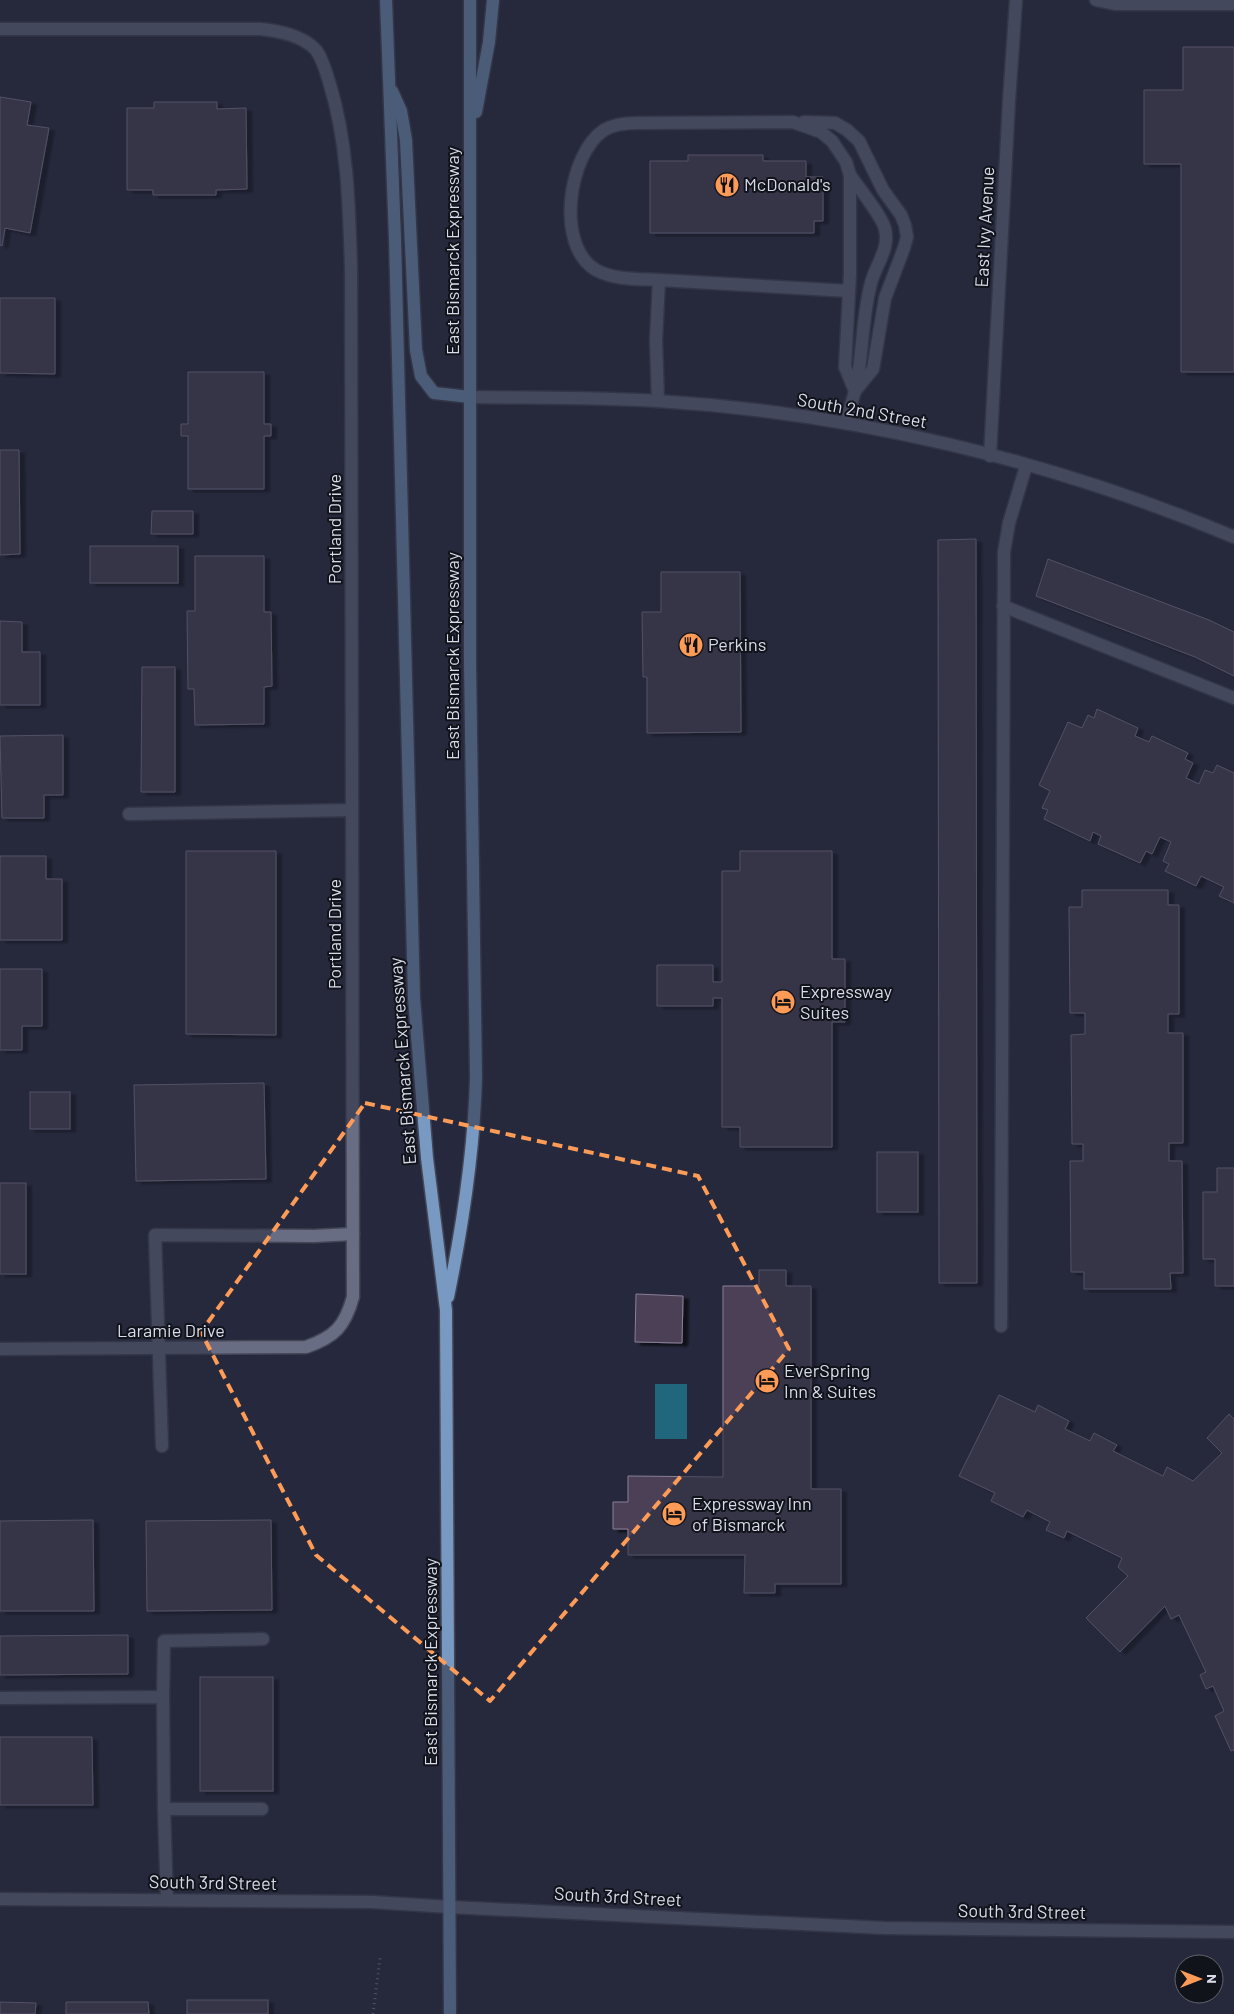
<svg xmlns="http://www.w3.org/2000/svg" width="1234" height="2014" font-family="Barlow,sans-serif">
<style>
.water{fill:#20667c}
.building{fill:#4b4156;stroke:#897f96;filter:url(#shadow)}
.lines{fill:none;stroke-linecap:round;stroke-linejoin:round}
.lane-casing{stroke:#444656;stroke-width:15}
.street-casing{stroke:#444656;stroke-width:15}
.secondary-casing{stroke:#444656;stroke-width:15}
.primary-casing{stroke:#444656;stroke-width:15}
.path{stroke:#818394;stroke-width:3;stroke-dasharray:1 4;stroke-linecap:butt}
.lane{stroke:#696d84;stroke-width:12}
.street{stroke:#696d84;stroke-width:12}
.secondary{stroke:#696d84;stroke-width:12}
.primary{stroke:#7899c2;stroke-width:12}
.marked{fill:none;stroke:#fe9c57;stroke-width:4;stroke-dasharray:10 6;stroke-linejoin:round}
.labels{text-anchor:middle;stroke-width:4;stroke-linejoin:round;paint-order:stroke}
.poi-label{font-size:18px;fill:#d9dbe8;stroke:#11131b;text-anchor:start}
.street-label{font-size:18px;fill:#d9dbe8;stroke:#11131b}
</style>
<defs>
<filter id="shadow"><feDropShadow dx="5.5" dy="3" stdDeviation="1" flood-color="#0009"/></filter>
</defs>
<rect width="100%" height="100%" fill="#26293d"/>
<rect class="water" x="655" y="1384" width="32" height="55"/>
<g class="building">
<polygon points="1183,47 1234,47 1234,372 1181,372 1181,164 1144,164 1144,90 1183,90"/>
<polygon points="0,97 31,102 27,125 49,128 30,233 5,228 2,246 0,245"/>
<polygon points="154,102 217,102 217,109 246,108 247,189 216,190 216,195 153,195 153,190 127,190 127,108 154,108"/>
<polygon points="688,155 763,155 763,161 806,161 806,177 823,177 823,221 814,221 814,233 650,233 650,161 688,161"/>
<polygon points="0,298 55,298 55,374 0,373"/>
<polygon points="188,372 264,372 264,424 271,424 271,436 264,436 264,489 188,489 188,436 181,436 181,424 188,424"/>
<polygon points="0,450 19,450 20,554 0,555"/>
<polygon points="152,511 193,511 193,534 151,534"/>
<polygon points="976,539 977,1283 939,1283 938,540"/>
<rect x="90" y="546" width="88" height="37"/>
<polygon points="195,556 264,556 264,612 271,612 272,686 264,687 264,724 195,725 194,689 188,689 187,611 195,611"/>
<polygon points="1048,559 1209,620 1234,632 1234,676 1195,657 1036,596"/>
<polygon points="661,572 740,572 741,732 647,733 647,677 643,677 642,612 661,612"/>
<polygon points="0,621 22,622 22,652 40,652 40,705 0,705"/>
<polygon points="142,667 175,667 175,792 141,792"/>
<polygon points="1097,709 1138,728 1135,736 1149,742 1152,736 1188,753 1185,759 1193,763 1186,778 1199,784 1205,770 1213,773 1217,765 1234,773 1234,903 1219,896 1224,887 1201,876 1196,886 1165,871 1169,864 1163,861 1171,842 1160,837 1152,854 1146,851 1140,863 1098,844 1101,836 1093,832 1090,841 1044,819 1048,810 1042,808 1050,791 1039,785 1068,722 1082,728 1088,715 1094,718"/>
<polygon points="63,735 63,795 44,795 44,818 2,818 0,736"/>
<polygon points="186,851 276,851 276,1035 186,1034"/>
<polygon points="740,851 832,851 832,959 845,959 845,1022 832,1022 832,1147 740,1147 740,1127 722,1127 722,998 713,998 713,1006 657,1006 657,965 713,965 713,982 722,982 722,871 740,871"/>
<polygon points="0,856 46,856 46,879 62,879 62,940 0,940"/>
<polygon points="1082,890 1168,890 1168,905 1179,905 1179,1014 1168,1014 1168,1033 1183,1033 1183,1143 1169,1143 1169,1161 1182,1161 1183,1273 1170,1273 1171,1289 1084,1289 1084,1272 1071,1272 1070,1161 1083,1161 1083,1144 1072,1144 1071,1035 1085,1034 1085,1013 1070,1013 1069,907 1082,907"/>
<polygon points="0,969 42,969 42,1026 22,1026 22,1050 0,1050"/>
<polygon points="264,1083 266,1179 136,1181 134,1085"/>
<rect x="30" y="1092" width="40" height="37"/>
<rect x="877" y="1152" width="41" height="60"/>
<polygon points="1217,1168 1234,1168 1234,1286 1215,1286 1215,1259 1203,1259 1203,1192 1217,1192"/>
<rect x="0" y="1183" width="26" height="91"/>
<polygon points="759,1270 786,1270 786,1286 811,1286 811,1489 841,1489 841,1584 775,1584 775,1593 744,1593 745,1555 628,1555 628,1529 613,1529 613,1502 628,1502 628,1476 723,1477 723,1286 759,1286"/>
<polygon points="636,1294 683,1296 682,1343 635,1342"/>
<polygon points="999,1395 1035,1412 1038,1405 1069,1421 1065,1429 1090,1441 1094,1433 1117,1445 1113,1451 1163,1476 1167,1467 1193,1481 1222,1453 1207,1438 1229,1414 1234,1419 1234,1750 1231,1751 1215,1716 1224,1711 1213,1686 1206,1689 1200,1675 1206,1672 1179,1615 1171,1619 1165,1606 1120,1652 1086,1618 1128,1576 1118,1567 1122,1558 1067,1531 1064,1538 1046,1530 1050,1522 1027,1510 1023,1517 991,1501 995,1493 959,1476"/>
<polygon points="93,1520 94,1611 0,1611 0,1521"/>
<polygon points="271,1520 272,1610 147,1611 146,1521"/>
<polygon points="128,1635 128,1674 0,1675 0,1636"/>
<rect x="200" y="1677" width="73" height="114"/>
<polygon points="0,1737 92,1737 93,1805 0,1805"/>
<rect x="187" y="2000" width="81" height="14"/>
<polygon points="0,2002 36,2003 35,2014 0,2014"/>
<polygon points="66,2002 148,2002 149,2014 66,2014"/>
</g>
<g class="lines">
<defs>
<g id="lane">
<polyline points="1096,0 1115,4 1234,4"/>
<polyline points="804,122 835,123 847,130 859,141 883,190 901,215 905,225 907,237 904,248 885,298 873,369 855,391 846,423"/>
<path d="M850 175C858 187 882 216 885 229 890 249 876 264 871 283 862 317 863 353 856 388"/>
<path d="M659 280C639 279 614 280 596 270 555 246 568 154 604 130 614 124 626 123 637 123L793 122 821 132 832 141 846 162 850 175V274L845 367 855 391"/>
<polyline points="658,401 656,340 659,280 849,291"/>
<polyline points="1003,606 1234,698"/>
<polyline points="129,814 352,810"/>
<polyline points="1001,1326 1004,552 1009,523 1026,466"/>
<polyline points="162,1446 155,1235 314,1236 353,1234"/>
<polyline points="163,1697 164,1641 263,1639"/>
<polyline points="0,1698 163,1697 164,1809 167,1900"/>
<polyline points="164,1809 262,1809"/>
</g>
<g id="street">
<path d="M0 29H260C279 31 302 35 316 50 323 59 327 75 330 85 348 144 349 207 351 268L353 1297C345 1326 335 1337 306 1347L0 1349"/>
<path d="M470 397C533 398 596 397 658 401 854 413 1053 461 1234 537"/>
<polyline points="990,456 1009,101 1016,0"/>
</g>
<polyline id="secondary" points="0,1899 372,1902 450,1907 885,1928 1234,1932"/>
<g id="primary">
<polyline points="386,0 395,239 414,998 427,1158 446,1310 450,2014"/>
<polyline points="392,91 401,111 406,140 416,350 421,376 434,393 470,397"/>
<polyline points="476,112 489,42 493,0"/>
<path d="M448 1297C463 1224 474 1152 476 1077L470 662V0"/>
</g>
</defs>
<use href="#lane" class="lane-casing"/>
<use href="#street" class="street-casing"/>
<use href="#secondary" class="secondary-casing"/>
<use href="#primary" class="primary-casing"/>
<polyline class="path" points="373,2014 380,1958"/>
<use href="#lane" class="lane"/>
<use href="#street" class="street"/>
<use href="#secondary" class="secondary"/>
<use href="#primary" class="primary"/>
</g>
<path d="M0 0H1234V2014H0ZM365 1103 698 1176 789 1349 490 1701 316 1555 201 1332Z" fill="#26293d" fill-opacity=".55" fill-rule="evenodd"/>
<path class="marked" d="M365 1103 698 1176 789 1349 490 1701 316 1555 201 1332Z"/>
<defs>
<symbol id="restaurant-disc" viewBox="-11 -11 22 22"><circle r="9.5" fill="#fe9c57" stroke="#11131b"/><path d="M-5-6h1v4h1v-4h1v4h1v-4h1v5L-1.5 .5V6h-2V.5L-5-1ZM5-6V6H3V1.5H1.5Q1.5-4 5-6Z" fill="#111"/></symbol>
<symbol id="hotel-disc" viewBox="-11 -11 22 22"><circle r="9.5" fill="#fe9c57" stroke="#11131b"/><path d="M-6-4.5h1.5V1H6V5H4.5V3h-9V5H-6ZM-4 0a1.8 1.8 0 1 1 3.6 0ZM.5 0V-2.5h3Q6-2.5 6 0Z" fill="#111"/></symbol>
</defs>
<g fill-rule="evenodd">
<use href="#restaurant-disc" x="713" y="171" width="28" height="28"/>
<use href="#restaurant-disc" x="677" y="631" width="28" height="28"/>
<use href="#hotel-disc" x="769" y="988" width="28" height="28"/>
<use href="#hotel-disc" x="753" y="1367" width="28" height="28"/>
<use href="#hotel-disc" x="660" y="1500" width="28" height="28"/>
</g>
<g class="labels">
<g class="poi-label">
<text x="744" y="191">McDonald's</text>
<text x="708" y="651">Perkins</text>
<text x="800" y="998">Expressway<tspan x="800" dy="21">Suites</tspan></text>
<text x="784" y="1377">EverSpring<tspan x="784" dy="21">Inn &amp; Suites</tspan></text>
<text x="692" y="1510">Expressway Inn<tspan x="692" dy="21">of Bismarck</tspan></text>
</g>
<g class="street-label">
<text transform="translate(985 227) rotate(-87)" y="6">East Ivy Avenue</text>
<text transform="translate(453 251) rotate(-90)" y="6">East Bismarck Expressway</text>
<text transform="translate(862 411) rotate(10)" y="6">South 2nd Street</text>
<text transform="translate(335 529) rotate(-90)" y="6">Portland Drive</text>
<text transform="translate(453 656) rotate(-90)" y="6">East Bismarck Expressway</text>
<text transform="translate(335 934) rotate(-90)" y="6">Portland Drive</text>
<text transform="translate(403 1061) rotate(-94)" y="6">East Bismarck Expressway</text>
<text x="171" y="1337">Laramie Drive</text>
<text transform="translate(431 1662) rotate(-90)" y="6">East Bismarck Expressway</text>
<text transform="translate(213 1883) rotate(1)" y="6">South 3rd Street</text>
<text transform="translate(618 1897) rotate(3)" y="6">South 3rd Street</text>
<text transform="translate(1022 1912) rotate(1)" y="6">South 3rd Street</text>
</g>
</g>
<g transform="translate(1199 1979) rotate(90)"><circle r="24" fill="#11131b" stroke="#61636d"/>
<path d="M0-4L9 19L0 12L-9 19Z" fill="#fe9c57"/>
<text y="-8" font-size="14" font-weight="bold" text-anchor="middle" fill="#d9dbe8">N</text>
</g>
</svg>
